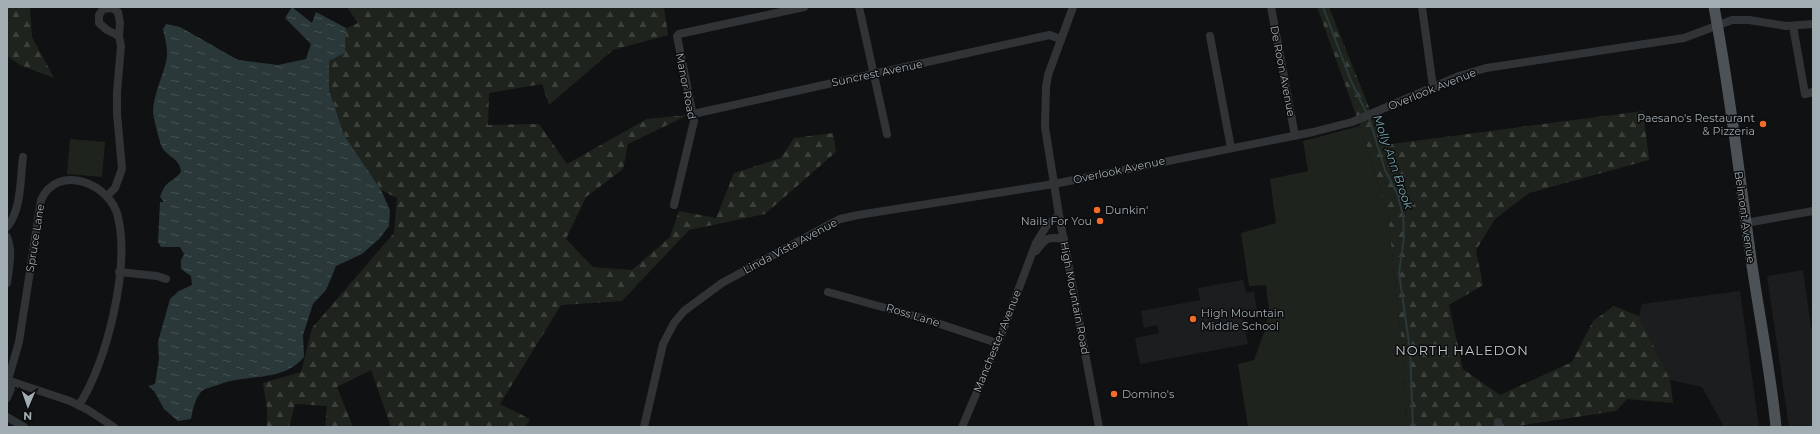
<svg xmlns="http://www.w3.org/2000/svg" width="1820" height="434" font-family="Montserrat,sans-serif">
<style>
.built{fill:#1c1d1f}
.forest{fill:url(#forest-firs)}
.park{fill:#1e241d}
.water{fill:url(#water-ripples)}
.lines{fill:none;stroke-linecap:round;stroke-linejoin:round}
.stream{stroke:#2a383a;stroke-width:2}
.minor{stroke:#313437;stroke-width:8}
.major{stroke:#4d5256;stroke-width:11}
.poi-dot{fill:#f26d28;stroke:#0b0c0d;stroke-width:1.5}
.labels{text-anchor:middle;stroke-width:3;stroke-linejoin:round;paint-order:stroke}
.street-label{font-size:11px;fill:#a1acb3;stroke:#0b0c0d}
.poi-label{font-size:11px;fill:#a1acb3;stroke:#0b0c0d;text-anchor:start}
.water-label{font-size:12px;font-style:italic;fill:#77a7af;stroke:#0b0c0d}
.quarter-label{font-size:13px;letter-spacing:1px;fill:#c2cacf;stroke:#0b0c0d}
</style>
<defs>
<pattern id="forest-firs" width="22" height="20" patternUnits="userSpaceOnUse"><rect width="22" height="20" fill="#1e241d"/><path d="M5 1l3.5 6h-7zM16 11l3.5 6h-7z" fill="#3c413b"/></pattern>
<pattern id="water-ripples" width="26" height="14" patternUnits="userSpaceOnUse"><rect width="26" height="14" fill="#2a383a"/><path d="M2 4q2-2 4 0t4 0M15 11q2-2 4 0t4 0" fill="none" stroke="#465254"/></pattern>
</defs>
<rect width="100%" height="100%" fill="#101112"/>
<g class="built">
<polygon points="1803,270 1811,328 1813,328 1813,427 1789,427 1767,276"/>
<polygon points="1243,280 1246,293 1254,291 1257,310 1242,313 1248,344 1140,364 1135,338 1159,333 1157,325 1144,328 1141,311 1200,300 1198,288"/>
<polygon points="1740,291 1759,427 1724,427 1702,387 1670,380 1639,316 1642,304"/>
</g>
<g class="forest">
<polygon points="7,7 30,7 32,37 54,78 20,65 7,56"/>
<polygon points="347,7 664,7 668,35 613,50 549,105 542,84 489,93 488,125 539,124 567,164 647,119 688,115 628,144 623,169 586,197 566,239 593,267 632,270 670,237 679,211 716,218 734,173 781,158 794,138 833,133 836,152 765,214 689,230 622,301 561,305 500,404 530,419 525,427 391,427 371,370 337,387 353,427 325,427 327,406 295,404 289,427 267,427 267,409 263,383 301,372 312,328 394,233 397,198 381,190 344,135 329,90 329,61 345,53 346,28 358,23"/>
<polygon points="1317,7 1329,7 1384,145 1643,111 1649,160 1529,193 1495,219 1476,250 1483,285 1449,305 1463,369 1500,395 1572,362 1593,321 1614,306 1639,316 1670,380 1673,403 1627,399 1616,411 1511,427 1406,427 1404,367 1388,215 1360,126"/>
</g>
<g class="park">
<polygon points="1360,126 1388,215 1404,367 1406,427 1248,427 1238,364 1254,360 1265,330 1269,310 1266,285 1249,286 1241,233 1276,223 1270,179 1308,171 1303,141"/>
<polygon points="70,139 105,142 102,177 67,174"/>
</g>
<path class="water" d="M292 7 312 23 316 12 346 28 345 53 329 61V90L344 135 381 190 390 210 389 226 379 239 362 254 336 266 326 290 313 304 303 335 304 357C283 383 247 373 218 385 214 386 207 388 203 390 195 397 193 409 191 419L178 421 164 409 154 391 148 386 155 384 159 359 158 342 170 299 179 291 192 285 191 276 181 269V260L184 254 180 247H161L158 242 160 202H164L160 197C167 178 170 185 181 172 180 159 170 158 163 149 160 145 154 119 153 113 153 95 162 79 166 62 169 51 165 39 163 29L166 24 180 27 238 60 278 65 306 59 311 44 285 18Z"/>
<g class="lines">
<g class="stream">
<polyline points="1323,7 1351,81 1367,114"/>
<polyline points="1369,118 1385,170 1397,193 1403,215 1404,237 1399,273 1410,350 1413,427"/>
</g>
<g class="minor">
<polyline points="859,7 887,134"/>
<polyline points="1073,7 1048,75 1046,87 1045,127 1059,215 1099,427"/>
<polyline points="1271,7 1295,136"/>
<polyline points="1422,7 1433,87"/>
<polyline points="1793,26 1805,94 1813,92"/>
<polyline points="1210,36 1231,148"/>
<polyline points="693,114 1040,37 1050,35 1060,39"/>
<polyline points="107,196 115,188 122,169 117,113 117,92 121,46 119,36 120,23 118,12 112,8 103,9 99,15 99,23 107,30 119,36"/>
<polyline points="674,205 694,121 677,36 679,34 804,7"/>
<polyline points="1746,223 1813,211"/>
<path d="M7 227C22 209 20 179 23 157"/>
<path d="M7 237C13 252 9 267 7 283"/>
<path d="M1036 251C1046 238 1048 236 1064 239"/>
<polyline points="119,272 157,276 166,279"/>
<polyline points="828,292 922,318 997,343"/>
<polyline points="7,380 70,401 88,410 114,427"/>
<path d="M8 380 19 342 41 200C58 162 111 184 118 217 130 267 107 363 79 405"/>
<polyline points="7,398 11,389 8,380"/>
<polyline points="7,417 24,427"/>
<polyline points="1498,422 1498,427"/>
<polyline points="644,427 663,344 674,323 684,311 722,283 832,223 840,219 858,215 1054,184 1313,132 1352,122 1459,76 1486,68 1684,38 1732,20 1749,20 1786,26 1813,24"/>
<polyline points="962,427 1002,333 1036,243 1047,225 1059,215"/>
</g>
<path class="major" d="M1714 7C1729 85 1738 165 1749 244 1757 305 1770 366 1776 427"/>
</g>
<g class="poi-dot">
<circle cx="1763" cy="124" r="4"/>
<circle cx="1097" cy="210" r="4"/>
<circle cx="1100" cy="221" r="4"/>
<circle cx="1193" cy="319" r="4"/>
<circle cx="1114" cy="394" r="4"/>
</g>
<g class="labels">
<g class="street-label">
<text transform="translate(1283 71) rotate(79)" y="4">De Roon Avenue</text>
<text transform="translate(877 73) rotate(-12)" y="4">Suncrest Avenue</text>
<text transform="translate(686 86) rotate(79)" y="4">Manor Road</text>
<text transform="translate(1432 89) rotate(-22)" y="4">Overlook Avenue</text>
<text transform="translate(1119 170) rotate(-12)" y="4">Overlook Avenue</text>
<text transform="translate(1745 217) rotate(82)" y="4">Belmont Avenue</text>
<text transform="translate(35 238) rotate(-81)" y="4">Spruce Lane</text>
<text transform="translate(790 246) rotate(-28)" y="4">Linda Vista Avenue</text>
<text transform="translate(1075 298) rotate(79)" y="4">High Mountain Road</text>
<text transform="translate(913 315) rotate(17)" y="4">Ross Lane</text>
<text transform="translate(997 341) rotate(-68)" y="4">Manchester Avenue</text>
</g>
<g class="poi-label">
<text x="1755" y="122" text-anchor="end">Paesano's Restaurant<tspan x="1755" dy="13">&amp; Pizzeria</tspan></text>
<text x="1105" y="214">Dunkin'</text>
<text x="1092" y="225" text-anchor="end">Nails For You</text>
<text x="1201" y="317">High Mountain<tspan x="1201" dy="13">Middle School</tspan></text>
<text x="1122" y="398">Domino's</text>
</g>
<g class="water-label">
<text transform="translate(1393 162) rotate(71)" y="4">Molly Ann Brook</text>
</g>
<g class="quarter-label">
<text x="1462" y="355">NORTH HALEDON</text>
</g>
</g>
<rect width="1820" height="434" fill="none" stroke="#a1acb3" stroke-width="16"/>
<g transform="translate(28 406) rotate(182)" stroke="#0b0c0d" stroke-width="3" paint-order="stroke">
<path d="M0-3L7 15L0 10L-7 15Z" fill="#a1acb3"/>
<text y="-6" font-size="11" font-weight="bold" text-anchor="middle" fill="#a1acb3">N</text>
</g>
</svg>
